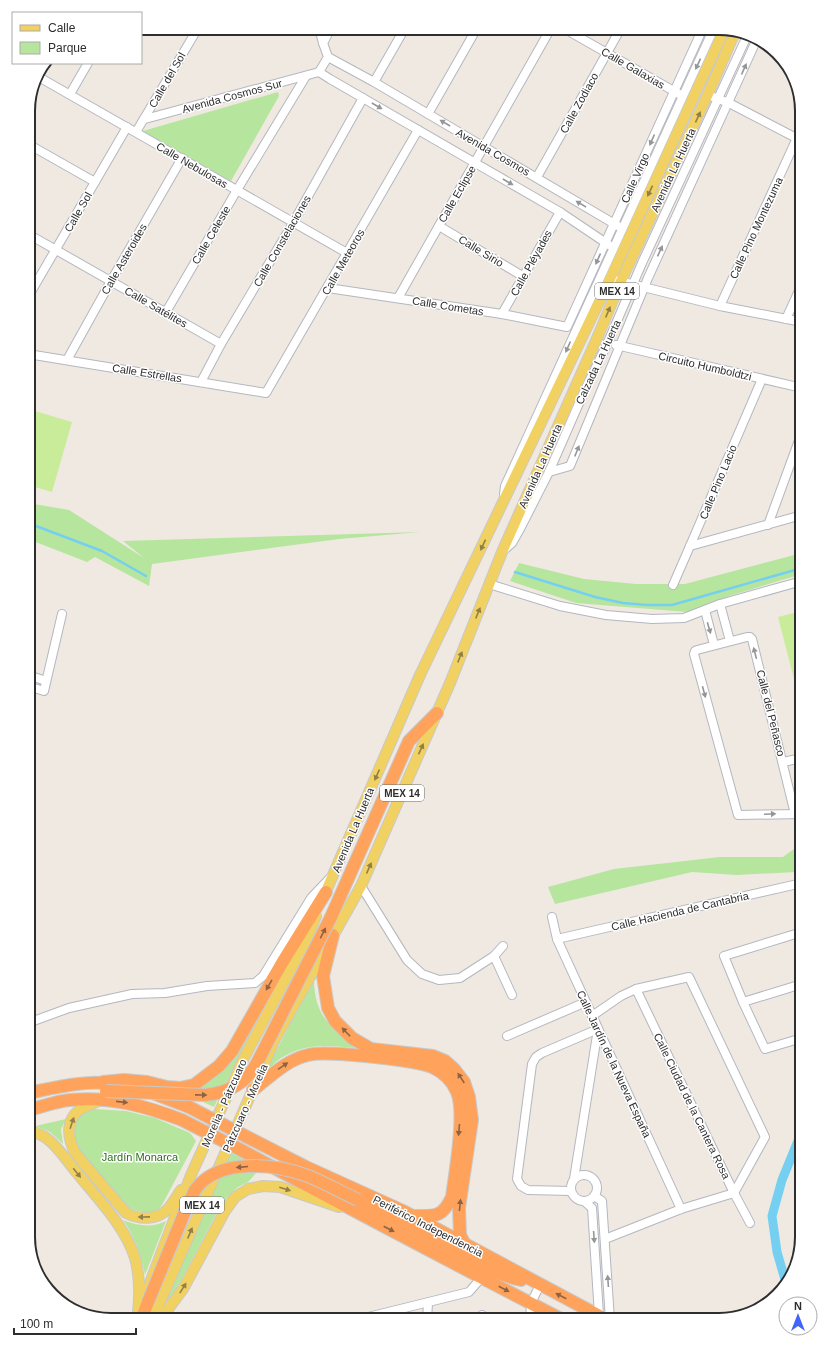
<svg xmlns="http://www.w3.org/2000/svg" width="830" height="1348" font-family="Helvetica,sans-serif">
<style>
.green{fill:#b6e59e}
.pitch{fill:#c9ec9a}
.lines{fill:none;stroke-linecap:round;stroke-linejoin:round}
.stream{stroke:#75cff0;stroke-width:2.5}
.canal{stroke:#75cff0;stroke-width:9}
.minor-casing{stroke:#b4b7c1;stroke-width:10}
.major-casing{stroke:#c9c9c9;stroke-width:12}
.highway-casing{stroke:#c9c9c9;stroke-width:14}
.minor{stroke:#fff;stroke-width:8}
.major{stroke:#f2d163;stroke-width:10}
.highway{stroke:#ffa35c;stroke-width:12}
.highway-bridge-casing{stroke:#c9c9c9;stroke-width:14;stroke-linecap:butt}
.highway-bridge{stroke:#ffa35c;stroke-width:12}
.oneway{fill:#969696}
.oneway2{fill:#908048}
.oneway3{fill:#8c6343}
.labels{text-anchor:middle;stroke-width:3;stroke-linejoin:round;paint-order:stroke}
.shield{fill:#fff;stroke:#6d6d6d;stroke-width:1}
.shield-label{font-size:10px;font-weight:bold;fill:#2e2e2e}
.street-label{font-size:11px;fill:#2e2e2e;stroke:#fff}
.park-label{font-size:11px;fill:#2c6e1b;stroke:#fff}
.rim{fill:none;stroke:#2e2e2e;stroke-width:2}
</style>
<rect width="100%" height="100%" fill="#efe9e1"/>
<g class="green">
<polygon points="278,92 279,96 231,181 143,131"/>
<polygon points="28,503 69,510 144,558 123,541 420,532 339,539 152,564 149,586 95,557 87,562 28,539"/>
<polygon points="802,553 802,574 729,596 687,612 576,603 510,581 519,563 584,579 636,584 685,584"/>
<polygon points="802,843 802,868 796,872 736,875 692,872 555,904 548,887 614,869 720,857 783,857"/>
<path d="M314 981C315 1016 330 1026 355 1048 329 1045 304 1043 281 1058 275 1062 270 1068 265 1073L290 1024Z"/>
<polygon points="250,1027 253,1028 214,1107 186,1094"/>
<path d="M95 1109 126 1111 155 1118 190 1133 196 1141 162 1205C160 1207 158 1210 155 1211 147 1214 137 1211 129 1208L80 1153 74 1142V1126L76 1119 82 1113Z"/>
<polygon points="66,1119 61,1129 63,1144 50,1132 35,1126"/>
<polygon points="231,1153 254,1164 256,1168 256,1173 248,1182 238,1187 228,1196 220,1207 171,1299 161,1307"/>
<path d="M123 1220C138 1226 152 1228 166 1221L145 1275C141 1254 135 1237 123 1220Z"/>
</g>
<g class="pitch">
<polygon points="28,409 72,422 52,492 28,485"/>
<polygon points="802,611 802,710 778,617"/>
</g>
<g class="lines">
<g class="stream">
<polyline points="28,523 102,551 146,576"/>
<polyline points="515,572 595,597 623,603 647,605 672,605 802,568"/>
</g>
<polyline class="canal" points="786,1283 777,1252 772,1216 782,1180 802,1131"/>
<defs>
<g id="minor">
<polyline points="319,28 323,43 328,57 319,72"/>
<polyline points="563,28 679,94"/>
<polyline points="323,43 331,28"/>
<polyline points="328,57 374,82 618,226"/>
<polyline points="319,72 330,79 560,212 609,245"/>
<polyline points="37,76 347,253"/>
<polyline points="374,82 405,28"/>
<polyline points="70,94 88,63"/>
<polyline points="713,97 729,103 802,141"/>
<polyline points="428,114 477,28"/>
<polyline points="145,119 319,72"/>
<polyline points="136,132 198,28"/>
<polyline points="28,144 95,182"/>
<polyline points="537,177 621,28"/>
<polyline points="439,226 524,277"/>
<polyline points="28,234 221,344"/>
<polyline points="615,280 720,306 802,322"/>
<polyline points="328,288 502,314 567,327 703,28"/>
<polyline points="28,297 127,127"/>
<polyline points="398,298 551,28"/>
<polyline points="720,306 802,127"/>
<polyline points="166,312 237,190 306,76"/>
<polyline points="502,314 560,212"/>
<polyline points="786,319 802,284"/>
<polyline points="616,345 802,388"/>
<polyline points="28,354 266,393 418,130"/>
<polyline points="67,360 111,281 182,158"/>
<polyline points="201,382 221,344 293,223 363,98"/>
<polyline points="549,472 570,466 648,278 757,39"/>
<polyline points="504,494 505,486 532,427 714,28"/>
<polyline points="768,525 802,432"/>
<polyline points="690,546 802,515"/>
<polyline points="504,550 512,543 520,529 549,472 584,392 608,342 642,263 747,36"/>
<polyline points="489,584 560,606 606,615 652,619 684,618 720,604 802,581"/>
<polyline points="673,585 690,546 762,379"/>
<polyline points="720,604 730,641"/>
<polyline points="705,610 714,645"/>
<polyline points="28,675 46,681"/>
<polyline points="28,686 44,691 62,614"/>
<polyline points="28,706 32,687"/>
<polyline points="783,762 802,758"/>
<polyline points="795,814 752,639 750,637 747,637 697,650 695,651 694,654 738,815 802,814"/>
<polyline points="361,886 407,960 422,974 439,980 460,978 494,956 503,946"/>
<polyline points="552,917 557,939 681,1209"/>
<polyline points="557,939 802,883"/>
<polyline points="494,956 512,995"/>
<polyline points="636,989 734,1193 750,1223"/>
<polyline points="743,1002 802,984"/>
<polyline points="592,1016 621,996 636,989 689,977 765,1137 734,1193 681,1209 605,1239"/>
<polyline points="28,1023 69,1008 132,994 165,993 207,986 255,983 263,976 311,898 330,878"/>
<polyline points="507,1036 586,1002"/>
<polyline points="802,1038 765,1049 743,1002 724,956 802,932"/>
<circle cx="584" cy="1188" r="13"/>
<polyline points="574,1179 598,1029"/>
<polyline points="570,1191 528,1190 521,1186 517,1179 532,1064 536,1057 542,1053 598,1029"/>
<polyline points="594,1196 602,1201 610,1320"/>
<polyline points="585,1202 592,1208 599,1315"/>
<polyline points="356,1320 469,1292 482,1277"/>
<polyline points="427,1320 428,1303"/>
<polyline points="482,1320 482,1315"/>
<polyline points="530,1320 531,1303 540,1285"/>
</g>
<g id="major">
<polyline points="323,898 420,675 610,279 725,28"/>
<path d="M101 1100C94 1103 87 1106 81 1109 64 1120 68 1140 76 1154L126 1213C140 1220 157 1220 168 1209 173 1203 177 1196 181 1190"/>
<path d="M28 1130C33 1132 40 1134 45 1137 58 1146 67 1161 77 1173 98 1199 125 1226 135 1258 140 1277 140 1294 138 1312"/>
<polyline points="148,1288 191,1175 244,1058 307,938 316,916"/>
<polyline points="152,1320 275,1039 361,886 450,683 502,552 598,336 621,281 708,94 735,32"/>
<polyline points="160,1320 183,1289 225,1211 235,1197 248,1189 263,1186 280,1187 339,1207"/>
</g>
<g id="highway">
<polyline points="331,917 409,741 437,713"/>
<polyline points="333,935 323,976 328,1008 335,1021 352,1038 371,1049 433,1056 445,1061 454,1069 464,1082 469,1097 472,1120 459,1208 460,1235 464,1243"/>
<polyline points="103,1082 124,1080 147,1082 167,1087 180,1088 194,1085 219,1066 232,1051 282,963 326,892"/>
<path d="M253 1090C270 1077 286 1060 308 1055 326 1050 415 1060 432 1067 443 1072 452 1080 457 1092 466 1113 455 1173 452 1197 442 1218 435 1216 414 1216"/>
<path d="M28 1093C49 1089 90 1079 110 1084"/>
<polyline points="155,1094 189,1107"/>
<path d="M28 1110C42 1107 56 1101 70 1100 111 1096 145 1106 182 1120"/>
<polyline points="247,1137 306,1167 403,1211 607,1320"/>
<path d="M241 1150C348 1208 455 1264 563 1320"/>
<path d="M358 1200C388 1215 418 1231 448 1247 472 1260 494 1274 521 1280"/>
<polyline points="141,1320 148,1302"/>
</g>
</defs>
<use href="#minor" class="minor-casing"/>
<use href="#major" class="major-casing"/>
<use href="#highway" class="highway-casing"/>
<use href="#minor" class="minor"/>
<use href="#major" class="major"/>
<use href="#highway" class="highway"/>
<defs>
<g id="highway-bridge">
<path d="M106 1091 205 1095C228 1093 246 1083 257 1063L331 917"/>
<polyline points="189,1107 247,1137"/>
<polyline points="182,1120 241,1150"/>
<path d="M148 1302 188 1204C191 1199 193 1194 195 1190 218 1157 276 1164 308 1176 325 1183 341 1192 358 1200"/>
</g>
</defs>
<use href="#highway-bridge" class="highway-bridge-casing"/>
<use href="#highway-bridge" class="highway-bridge"/>
</g>
<defs><path id="oneway-solid" d="M-6-.8H1V-3.2L6.5 0L1 3.2V.8H-6Z"/></defs>
<g class="oneway">
<use href="#oneway-solid" transform="translate(698 64) rotate(115)"/>
<use href="#oneway-solid" transform="translate(744 69) rotate(-66)"/>
<use href="#oneway-solid" transform="translate(377 106) rotate(30)"/>
<use href="#oneway-solid" transform="translate(445 123) rotate(-150)"/>
<use href="#oneway-solid" transform="translate(652 140) rotate(114)"/>
<use href="#oneway-solid" transform="translate(508 182) rotate(30)"/>
<use href="#oneway-solid" transform="translate(581 204) rotate(-149)"/>
<use href="#oneway-solid" transform="translate(660 251) rotate(-65)"/>
<use href="#oneway-solid" transform="translate(598 259) rotate(114)"/>
<use href="#oneway-solid" transform="translate(568 347) rotate(114)"/>
<use href="#oneway-solid" transform="translate(577 451) rotate(-68)"/>
<use href="#oneway-solid" transform="translate(709 628) rotate(74)"/>
<use href="#oneway-solid" transform="translate(755 653) rotate(-104)"/>
<use href="#oneway-solid" transform="translate(704 692) rotate(75)"/>
<use href="#oneway-solid" transform="translate(770 814) rotate(-2)"/>
<use href="#oneway-solid" transform="translate(594 1237) rotate(86)"/>
<use href="#oneway-solid" transform="translate(608 1281) rotate(-94)"/>
</g>
<g class="oneway2">
<use href="#oneway-solid" transform="translate(698 117) rotate(-65)"/>
<use href="#oneway-solid" transform="translate(650 191) rotate(115)"/>
<use href="#oneway-solid" transform="translate(608 312) rotate(-67)"/>
<use href="#oneway-solid" transform="translate(483 545) rotate(115)"/>
<use href="#oneway-solid" transform="translate(478 613) rotate(-68)"/>
<use href="#oneway-solid" transform="translate(460 657) rotate(-68)"/>
<use href="#oneway-solid" transform="translate(421 749) rotate(-65)"/>
<use href="#oneway-solid" transform="translate(377 775) rotate(114)"/>
<use href="#oneway-solid" transform="translate(369 868) rotate(-66)"/>
<use href="#oneway-solid" transform="translate(72 1123) rotate(-71)"/>
<use href="#oneway-solid" transform="translate(77 1173) rotate(51)"/>
<use href="#oneway-solid" transform="translate(285 1189) rotate(18)"/>
<use href="#oneway-solid" transform="translate(144 1217) rotate(179)"/>
<use href="#oneway-solid" transform="translate(190 1233) rotate(-67)"/>
<use href="#oneway-solid" transform="translate(183 1288) rotate(-58)"/>
</g>
<g class="oneway3">
<use href="#oneway-solid" transform="translate(323 933) rotate(-63)"/>
<use href="#oneway-solid" transform="translate(269 985) rotate(120)"/>
<use href="#oneway-solid" transform="translate(346 1032) rotate(-134)"/>
<use href="#oneway-solid" transform="translate(283 1066) rotate(-34)"/>
<use href="#oneway-solid" transform="translate(461 1078) rotate(-123)"/>
<use href="#oneway-solid" transform="translate(201 1095) rotate(1)"/>
<use href="#oneway-solid" transform="translate(122 1102) rotate(6)"/>
<use href="#oneway-solid" transform="translate(459 1130) rotate(95)"/>
<use href="#oneway-solid" transform="translate(242 1167) rotate(175)"/>
<use href="#oneway-solid" transform="translate(460 1205) rotate(-84)"/>
<use href="#oneway-solid" transform="translate(389 1229) rotate(27)"/>
<use href="#oneway-solid" transform="translate(504 1289) rotate(28)"/>
<use href="#oneway-solid" transform="translate(561 1296) rotate(-153)"/>
</g>
<g class="labels">
<g class="shield">
<rect x="595" y="283" width="44" height="16" rx="3"/>
<rect x="380" y="785" width="44" height="16" rx="3"/>
<rect x="180" y="1197" width="44" height="16" rx="3"/>
</g>
<g class="shield-label">
<text x="617" y="295">MEX 14</text>
<text x="402" y="797">MEX 14</text>
<text x="202" y="1209">MEX 14</text>
</g>
<g class="street-label">
<text transform="translate(633 68) rotate(30)" y="4">Calle Galaxias</text>
<text transform="translate(167 80) rotate(-60)" y="4">Calle del Sol</text>
<text transform="translate(232 96) rotate(-15)" y="4">Avenida Cosmos Sur</text>
<text transform="translate(579 103) rotate(-61)" y="4">Calle Zodiaco</text>
<text transform="translate(493 152) rotate(30)" y="4">Avenida Cosmos</text>
<text transform="translate(192 165) rotate(30)" y="4">Calle Nebulosas</text>
<text transform="translate(673 170) rotate(-65)" y="4">Avenida La Huerta</text>
<text transform="translate(635 178) rotate(-66)" y="4">Calle Virgo</text>
<text transform="translate(457 194) rotate(-60)" y="4">Calle Eclipse</text>
<text transform="translate(78 212) rotate(-60)" y="4">Calle Sol</text>
<text transform="translate(756 228) rotate(-65)" y="4">Calle Pino Montezuma</text>
<text transform="translate(211 235) rotate(-60)" y="4">Calle Celeste</text>
<text transform="translate(282 241) rotate(-60)" y="4">Calle Constelaciones</text>
<text transform="translate(481 251) rotate(31)" y="4">Calle Sirio</text>
<text transform="translate(124 259) rotate(-60)" y="4">Calle Asteroides</text>
<text transform="translate(343 262) rotate(-60)" y="4">Calle Meteoros</text>
<text transform="translate(531 263) rotate(-61)" y="4">Calle Pléyades</text>
<text transform="translate(448 306) rotate(9)" y="4">Calle Cometas</text>
<text transform="translate(156 307) rotate(30)" y="4">Calle Satélites</text>
<text transform="translate(598 362) rotate(-65)" y="4">Calzada La Huerta</text>
<text transform="translate(705 366) rotate(13)" y="4">Circuito Humboldtzi</text>
<text transform="translate(147 373) rotate(9)" y="4">Calle Estrellas</text>
<text transform="translate(540 466) rotate(-66)" y="4">Avenida La Huerta</text>
<text transform="translate(718 482) rotate(-67)" y="4">Calle Pino Lacio</text>
<text transform="translate(771 713) rotate(76)" y="4">Calle del Peñasco</text>
<text transform="translate(353 830) rotate(-67)" y="4">Avenida La Huerta</text>
<text transform="translate(680 911) rotate(-13)" y="4">Calle Hacienda de Cantabria</text>
<text transform="translate(614 1064) rotate(65)" y="4">Calle Jardín de la Nueva España</text>
<text transform="translate(224 1103) rotate(-66)" y="4">Morelia - Pátzcuaro</text>
<text transform="translate(692 1106) rotate(64)" y="4">Calle Ciudad de la Cantera Rosa</text>
<text transform="translate(245 1108) rotate(-66)" y="4">Pátzcuaro - Morelia</text>
<text transform="translate(428 1226) rotate(27)" y="4">Periférico Independencia</text>
</g>
<g class="park-label">
<text x="140" y="1161">Jardín Monarca</text>
</g>
</g>
<path d="M0 0H830V1348H0ZM111 35H719A76 76 0 0 1 795 111V1237A76 76 0 0 1 719 1313H111A76 76 0 0 1 35 1237V111A76 76 0 0 1 111 35Z" fill="#fff" fill-rule="evenodd"/>
<path class="rim" d="M111 35H719A76 76 0 0 1 795 111V1237A76 76 0 0 1 719 1313H111A76 76 0 0 1 35 1237V111A76 76 0 0 1 111 35Z"/>
<rect x="12" y="12" width="130" height="52" fill="#ffffff" stroke="#ababab"/>
<rect x="20" y="25" width="20" height="6" fill="#f2d163" stroke="#ababab"/>
<text x="48" y="32" font-size="12" fill="#2e2e2e">Calle</text>
<rect x="20" y="42" width="20" height="12" fill="#b6e59e" stroke="#ababab"/>
<text x="48" y="52" font-size="12" fill="#2e2e2e">Parque</text>
<g transform="translate(798 1316)"><circle r="19" fill="#ffffff" stroke="#ababab"/>
<path d="M0-3L7 15L0 10L-7 15Z" fill="#4264fb"/>
<text y="-6" font-size="11" font-weight="bold" text-anchor="middle" fill="#2e2e2e">N</text>
</g>
<path d="M14 1328v6h122v-6" fill="none" stroke="#2e2e2e" stroke-width="2"/>
<text x="20" y="1328" font-size="12" fill="#2e2e2e" stroke="#ffffff" stroke-width="3" paint-order="stroke">100 m</text>
</svg>
